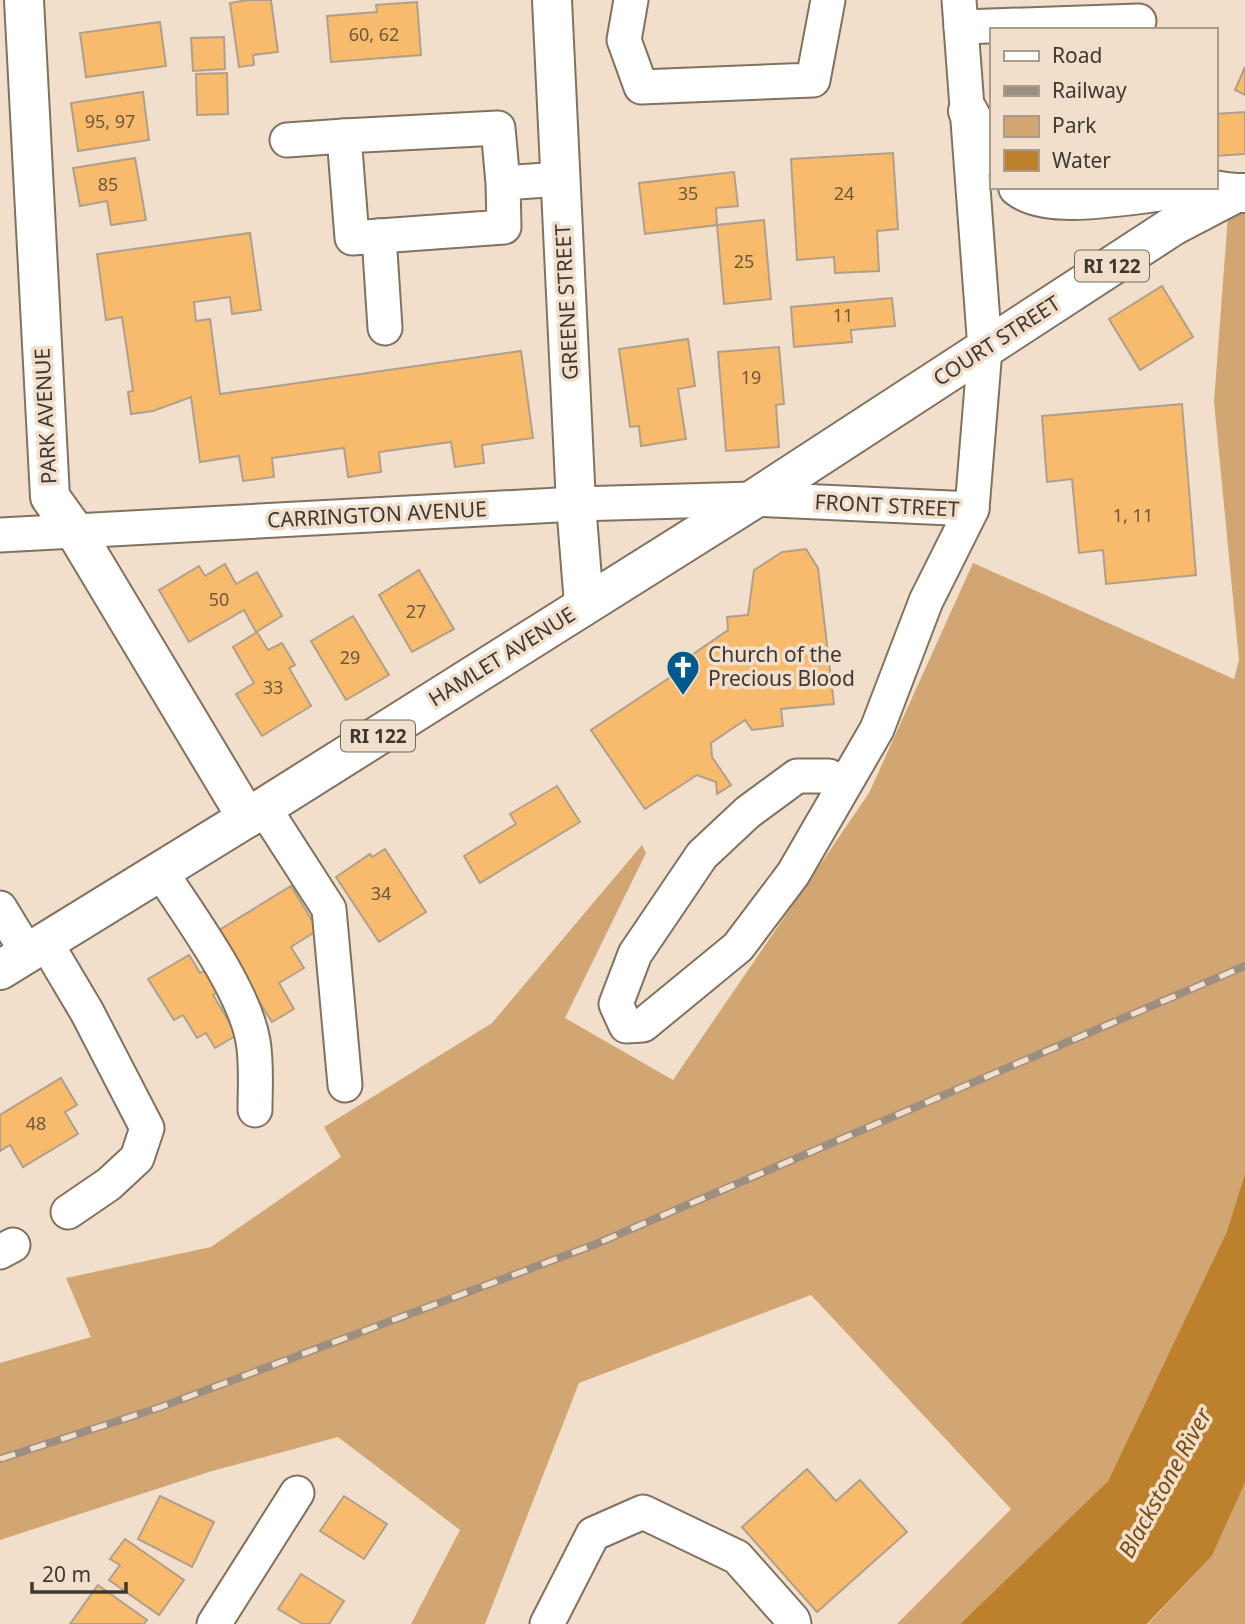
<svg xmlns="http://www.w3.org/2000/svg" width="1245" height="1624" font-family="'Noto Sans',sans-serif">
<style>
.green{fill:#d1a673}
.water{fill:#bd812e}
.building{fill:#f8ba6b;stroke:#af9f8c;stroke-width:2}
.lines{fill:none;stroke-linecap:round;stroke-linejoin:round}
.minor-casing{stroke:#817260;stroke-width:37}
.major-casing{stroke:#817260;stroke-width:42}
.minor{stroke:#fff;stroke-width:33}
.major{stroke:#fff;stroke-width:38}
.rail-casing{stroke:#9c8f81;stroke-width:8}
.rail{stroke:#f1dfcb;stroke-width:5;stroke-dasharray:16;stroke-linecap:butt}
.labels{text-anchor:middle;stroke-width:7;stroke-linejoin:round;paint-order:stroke}
.number-label{font-size:18px;fill:#6d583f}
.shield{fill:#f1dfcb;stroke:#746a5e;stroke-width:2}
.shield-label{font-size:19px;font-weight:bold;fill:#3f3830}
.street-label{font-size:21px;fill:#3f3830;stroke:#f1dfcb}
.poi-label{font-size:21px;fill:#3f3830;stroke:#f1dfcb;text-anchor:start}
.water-label{font-size:23px;font-style:italic;fill:#764e11;stroke:#f1dfcb}
</style>
<rect width="100%" height="100%" fill="#f1dfcb"/>
<g class="green">
<polygon points="1245,213 1245,1173 1227,1231 1108,1481 960,1624 897,1624 1011,1509 811,1295 579,1383 485,1624 411,1624 460,1530 338,1437 212,1471 0,1540 0,1363 91,1337 66,1278 211,1247 341,1157 324,1127 492,1023 642,845 646,853 565,1018 673,1080 869,793 973,563 1234,679 1239,660 1214,402 1228,215"/>
<polygon points="1245,1483 1245,1624 1148,1624 1212,1556"/>
</g>
<polygon class="water" points="1245,1173 1245,1483 1212,1556 1147,1624 960,1624 1108,1481 1227,1231"/>
<g class="building">
<polygon points="248,0 271,0 278,52 253,55 254,65 239,67 230,3"/>
<polygon points="417,2 421,55 331,62 327,16 377,12 376,5"/>
<polygon points="160,22 166,66 86,77 80,33"/>
<polygon points="224,37 225,69 193,71 191,38"/>
<polygon points="1245,67 1245,95 1235,90"/>
<polygon points="227,73 228,114 197,115 196,74"/>
<polygon points="143,92 149,140 78,151 71,103"/>
<polygon points="1245,112 1245,154 1215,156 1215,114"/>
<polygon points="893,153 898,229 877,231 879,271 835,273 834,257 797,260 791,159"/>
<polygon points="135,158 146,220 111,225 107,201 80,206 73,168"/>
<polygon points="734,172 738,206 716,208 717,225 645,234 639,183"/>
<polygon points="764,220 771,299 724,304 717,225"/>
<polygon points="250,233 261,310 232,314 230,297 194,302 196,321 210,319 220,394 521,351 533,438 482,445 484,463 455,467 451,442 379,452 381,472 348,477 344,448 272,458 274,477 243,481 239,456 200,462 191,397 153,411 131,414 128,392 133,391 122,317 106,320 97,254"/>
<polygon points="1162,286 1193,337 1140,370 1109,319"/>
<polygon points="892,298 895,326 851,330 852,342 794,347 791,307"/>
<polygon points="688,339 695,386 678,389 686,439 641,446 639,426 630,427 619,349"/>
<polygon points="779,347 784,404 776,405 779,447 726,451 718,352"/>
<polygon points="1182,404 1196,575 1106,584 1103,550 1079,553 1072,479 1047,482 1042,416"/>
<polygon points="806,549 818,568 834,704 781,709 783,726 752,730 745,720 711,743 712,757 731,785 717,794 716,782 697,775 645,809 591,730 690,664 689,657 728,630 727,617 748,615 754,570 782,552"/>
<polygon points="225,564 236,584 257,572 282,616 256,632 244,610 189,642 159,590 199,566 205,576"/>
<polygon points="419,570 454,629 412,652 379,595"/>
<polygon points="353,616 389,675 346,700 311,641"/>
<polygon points="257,632 268,650 282,643 295,665 289,668 311,706 262,736 236,694 254,683 233,647"/>
<polygon points="557,786 580,822 480,883 464,856 516,824 510,814"/>
<polygon points="385,849 426,912 379,942 336,877 370,854 372,857"/>
<polygon points="291,886 318,930 291,947 304,968 279,983 294,1009 272,1022 216,932"/>
<polygon points="189,955 200,973 207,969 220,991 213,995 237,1035 215,1048 206,1033 197,1038 183,1015 174,1020 148,979"/>
<polygon points="61,1078 77,1105 65,1112 78,1134 23,1167 10,1145 0,1151 0,1115"/>
<polygon points="807,1469 836,1501 860,1480 907,1532 817,1612 742,1527"/>
<polygon points="160,1496 214,1522 192,1567 138,1539"/>
<polygon points="344,1496 387,1524 364,1559 320,1531"/>
<polygon points="125,1539 184,1580 159,1615 109,1580 120,1565 110,1559"/>
<polygon points="301,1574 344,1601 329,1624 303,1624 278,1609"/>
<polygon points="98,1585 147,1620 144,1624 70,1624"/>
</g>
<g class="lines">
<defs>
<g id="minor">
<polyline points="631,0 624,40 641,87 813,80 828,0"/>
<polyline points="961,27 1139,21"/>
<polyline points="287,140 344,136"/>
<polyline points="503,183 504,227 352,238 344,136 498,128 503,183 561,179"/>
<polyline points="379,236 385,328"/>
<polyline points="0,535 576,504 754,499 972,509"/>
<polyline points="844,786 793,874 738,947 643,1025 626,1026 616,1004 635,954 702,855 748,812 797,776 829,776 844,786 877,729 926,601 972,509 985,349 959,0"/>
<polyline points="264,808 329,909 345,1085"/>
<path d="M161 872C190 917 244 989 253 1041 257 1064 255 1087 255 1110"/>
<polyline points="0,908 28,954"/>
<polyline points="46,943 87,1012 147,1128 137,1158 109,1184 68,1212"/>
<polyline points="0,1252 13,1245"/>
<polyline points="214,1624 297,1493"/>
<polyline points="547,1624 593,1534 643,1512 737,1557 793,1620 794,1624"/>
</g>
<g id="major">
<polyline points="24,0 50,497 76,533 247,818"/>
<polyline points="552,0 576,504 584,604"/>
<polyline points="968,111 991,156"/>
<path d="M1018 187C1053 215 1148 189 1193 189 1207 188 1222 192 1236 193"/>
<polyline points="0,970 247,818 754,499 1173,226 1236,193 1245,193"/>
</g>
</defs>
<use href="#minor" class="minor-casing"/>
<use href="#major" class="major-casing"/>
<use href="#minor" class="minor"/>
<use href="#major" class="major"/>
<defs>
<polyline id="rail" points="0,1459 161,1407 596,1244 1245,966"/>
</defs>
<use href="#rail" class="rail-casing"/>
<use href="#rail" class="rail"/>
</g>
<defs>
<symbol id="church-pin" viewBox="-11 -11 22 30"><path d="M0 17L-7.5 6A9.5 9.5 0 1 1 7.5 6Z" fill="#005b8c" stroke="#f1dfcb"/><path d="M-1.2-6h2.4v3.5h3.3v2.4h-3.3V6h-2.4V-.1h-3.3v-2.4h3.3Z" fill="#fff"/></symbol>
</defs>
<g fill-rule="evenodd">
<use href="#church-pin" x="664" y="648" width="38" height="52"/>
</g>
<g class="labels">
<g class="number-label">
<text x="374" y="41">60, 62</text>
<text x="110" y="128">95, 97</text>
<text x="108" y="191">85</text>
<text x="688" y="200">35</text>
<text x="844" y="200">24</text>
<text x="744" y="268">25</text>
<text x="843" y="322">11</text>
<text x="751" y="384">19</text>
<text x="1133" y="522">1, 11</text>
<text x="219" y="606">50</text>
<text x="416" y="618">27</text>
<text x="350" y="664">29</text>
<text x="273" y="694">33</text>
<text x="381" y="900">34</text>
<text x="36" y="1130">48</text>
</g>
<g class="shield">
<rect x="1075" y="250.5" width="74" height="31" rx="5"/>
<rect x="341" y="720.5" width="74" height="31" rx="5"/>
</g>
<g class="shield-label">
<text x="1112" y="273">RI 122</text>
<text x="378" y="743">RI 122</text>
</g>
<g class="street-label">
<text transform="translate(567 302) rotate(-93)" y="7">GREENE STREET</text>
<text transform="translate(997 341) rotate(-33)" y="7">COURT STREET</text>
<text transform="translate(46 416) rotate(-93)" y="7">PARK AVENUE</text>
<text transform="translate(887 506) rotate(3)" y="7">FRONT STREET</text>
<text transform="translate(377 515) rotate(-3)" y="7">CARRINGTON AVENUE</text>
<text transform="translate(502 657) rotate(-32)" y="7">HAMLET AVENUE</text>
</g>
<g class="poi-label">
<text x="708" y="662">Church of the<tspan x="708" dy="24">Precious Blood</tspan></text>
</g>
<g class="water-label">
<text transform="translate(1165 1483) rotate(-61)" y="8">Blackstone River</text>
</g>
</g>
<rect x="990" y="28" width="228" height="161" fill="#f1dfcb" stroke="#aa9c8d" stroke-width="2"/>
<rect x="1004" y="51" width="35" height="10" fill="#ffffff" stroke="#aa9c8d" stroke-width="2"/>
<text x="1052" y="63" font-size="21" fill="#3f3830">Road</text>
<rect x="1004" y="86" width="35" height="10" fill="#9c8f81" stroke="#aa9c8d" stroke-width="2"/>
<text x="1052" y="98" font-size="21" fill="#3f3830">Railway</text>
<rect x="1004" y="116" width="35" height="21" fill="#d1a673" stroke="#aa9c8d" stroke-width="2"/>
<text x="1052" y="133" font-size="21" fill="#3f3830">Park</text>
<rect x="1004" y="150" width="35" height="21" fill="#bd812e" stroke="#aa9c8d" stroke-width="2"/>
<text x="1052" y="168" font-size="21" fill="#3f3830">Water</text>
<path d="M32 1582v10h94v-10" fill="none" stroke="#3f3830" stroke-width="3.5"/>
<text x="42" y="1582" font-size="21" fill="#3f3830" stroke="#f1dfcb" stroke-width="5" paint-order="stroke">20 m</text>
</svg>
